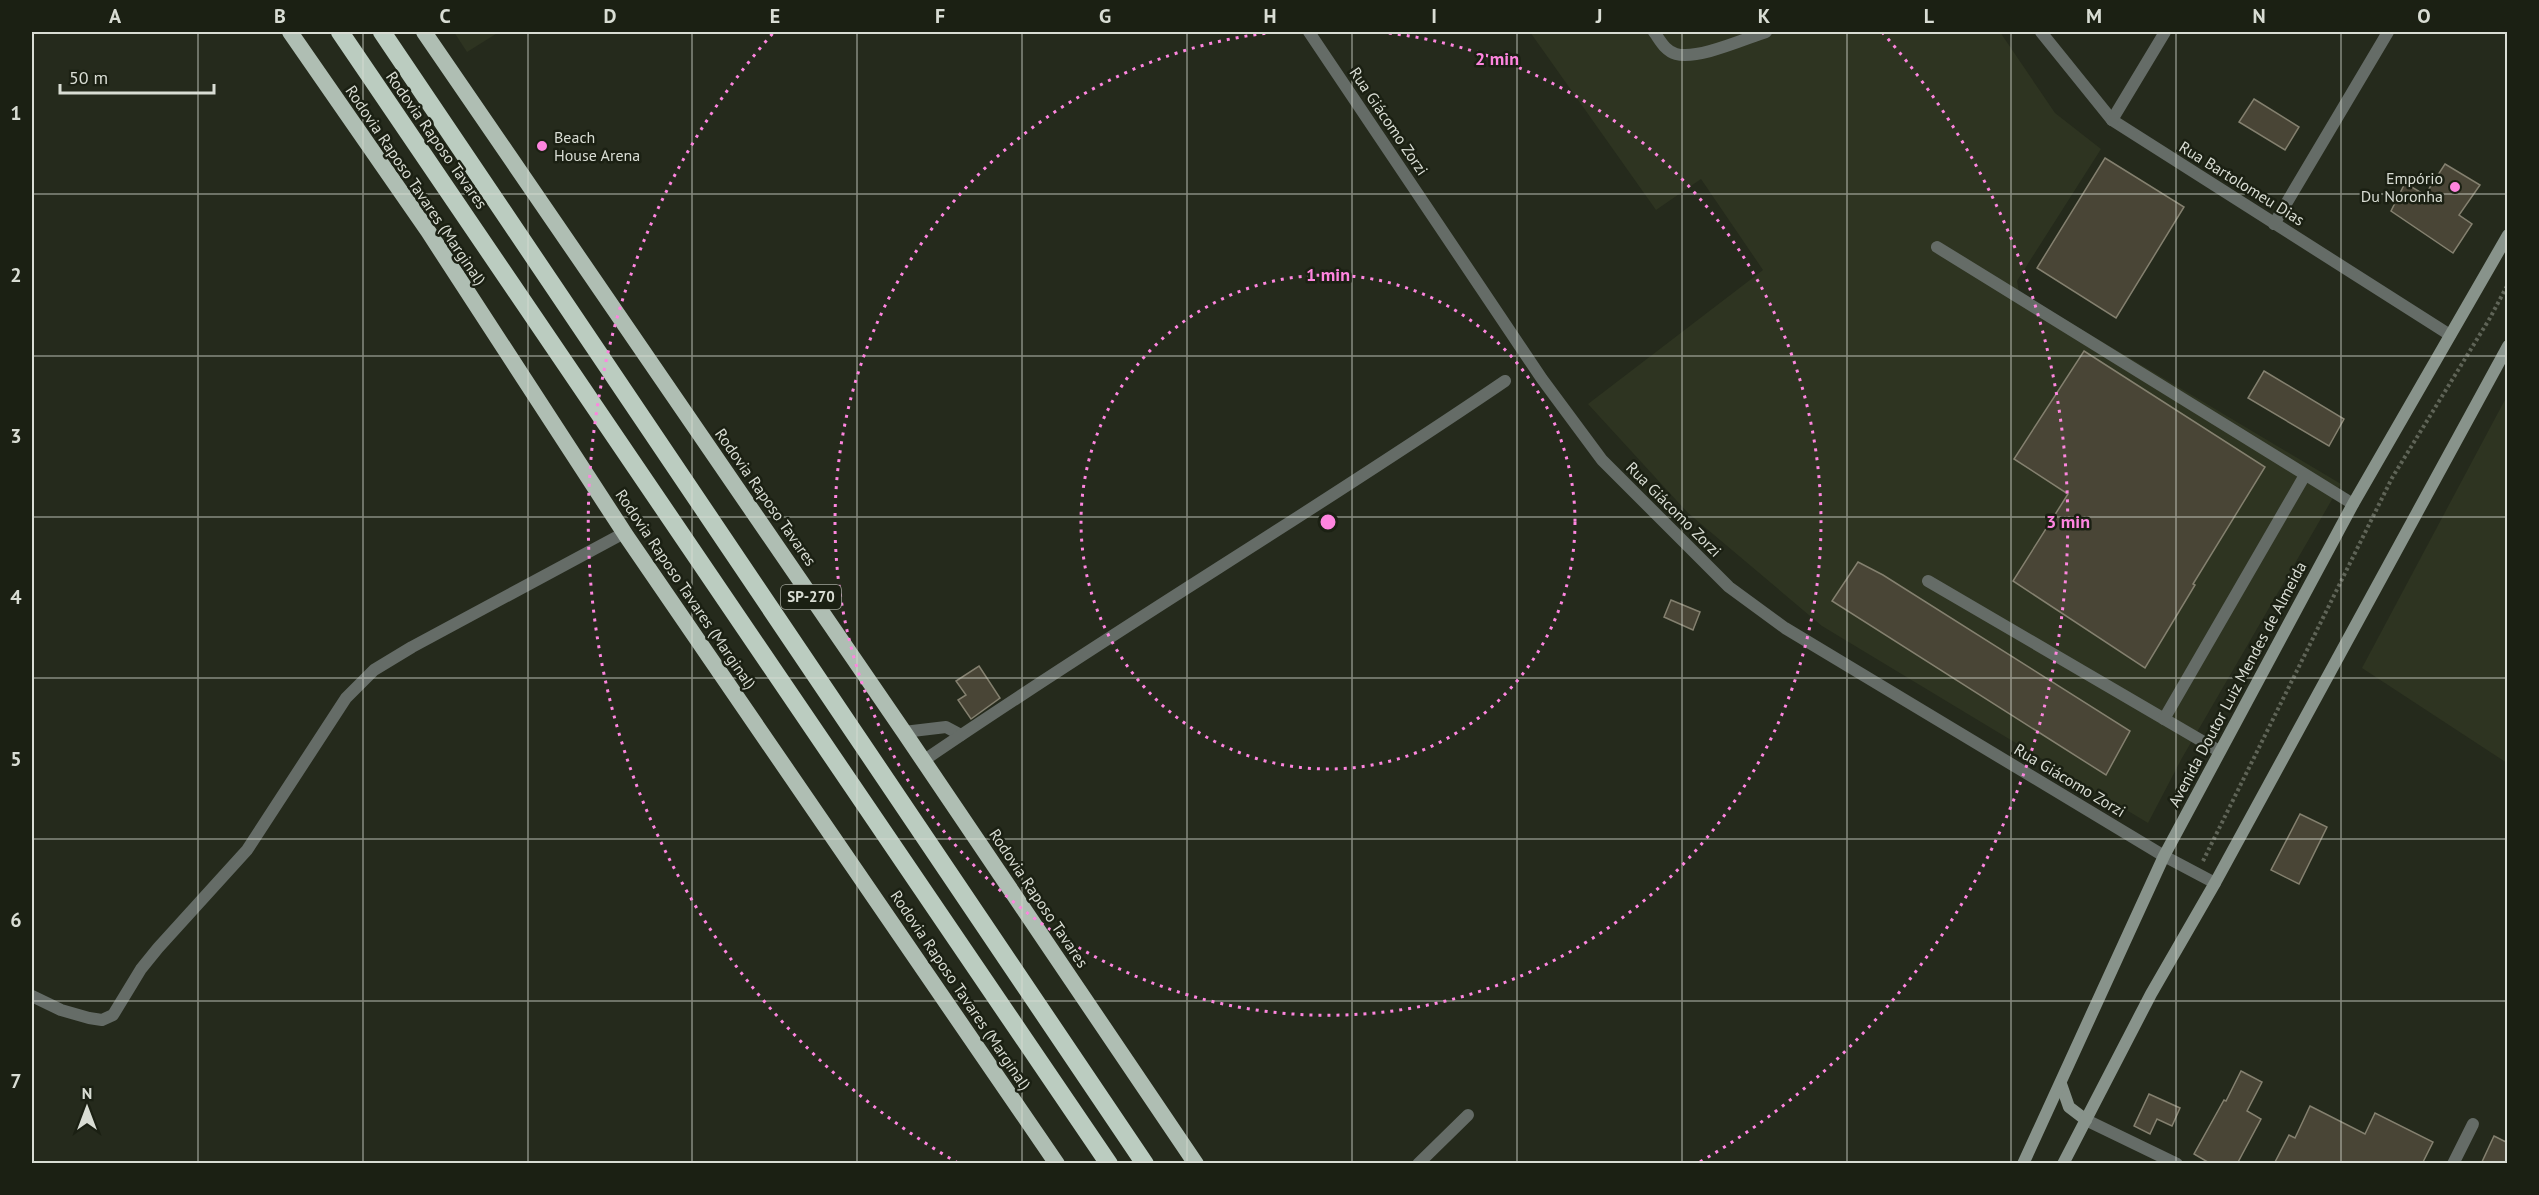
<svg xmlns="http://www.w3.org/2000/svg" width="2539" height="1195" font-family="'PT Sans',sans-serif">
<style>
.built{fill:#2e3421}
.building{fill:#494536;stroke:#84806f;stroke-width:1.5}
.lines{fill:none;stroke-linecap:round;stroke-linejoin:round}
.path{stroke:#5f6457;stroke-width:4;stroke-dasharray:3 3;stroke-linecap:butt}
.service{stroke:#656c67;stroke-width:12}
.minor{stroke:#656c67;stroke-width:12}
.secondary{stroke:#88938b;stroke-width:12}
.trunk{stroke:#afbeb3;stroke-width:16}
.motorway{stroke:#bbccc0;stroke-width:18}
.grid{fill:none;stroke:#d9ddd4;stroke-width:1.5;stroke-opacity:0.55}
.ring{fill:none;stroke:#fe85df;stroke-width:3;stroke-dasharray:3 6}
.poi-dot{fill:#fe85df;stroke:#1b2013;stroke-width:2}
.labels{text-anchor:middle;stroke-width:5;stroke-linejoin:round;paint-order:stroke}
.shield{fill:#1b2013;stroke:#a0a49a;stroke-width:1.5}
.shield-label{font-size:15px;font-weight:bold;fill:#d9ddd4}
.street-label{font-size:16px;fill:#d9ddd4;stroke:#1b2013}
.poi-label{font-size:16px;fill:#d9ddd4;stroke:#1b2013;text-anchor:start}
.centre{fill:#fe85df;stroke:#1b2013;stroke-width:3}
.ring-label{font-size:18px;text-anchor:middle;font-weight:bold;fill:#fe85df;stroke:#1b2013;stroke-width:5;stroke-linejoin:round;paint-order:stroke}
.neatline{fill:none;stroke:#d9ddd4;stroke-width:2}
.grid-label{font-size:20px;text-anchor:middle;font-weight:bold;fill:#d9ddd4}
</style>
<rect width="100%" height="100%" fill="#252a1c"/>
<g class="built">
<polygon points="454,32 499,32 467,52"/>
<polygon points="1530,32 2000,32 2055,113 2101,149 2017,281 2019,292 2341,484 2182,758 2148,823 1822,626 1688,513 1588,404 1763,270 1701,179 1656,210"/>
<polygon points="2507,396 2508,763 2507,763 2362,668"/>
</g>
<g class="building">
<polygon points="2254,99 2299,127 2285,150 2239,122"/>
<polygon points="2105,158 2184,207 2116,318 2037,268"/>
<polygon points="2445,164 2480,185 2459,215 2472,224 2453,253 2391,211 2405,183 2425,195"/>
<polygon points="2084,351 2265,467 2193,584 2195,585 2145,668 2013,581 2068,494 2014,459"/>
<polygon points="2264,371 2344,419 2329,446 2248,398"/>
<polygon points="1858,562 1883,575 2130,731 2106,775 1832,601"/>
<polygon points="1671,600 1700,612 1693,630 1664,617"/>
<polygon points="979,666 1000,698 971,719 958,700 966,695 956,681"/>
<polygon points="2300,814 2327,827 2299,884 2271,870"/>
<polygon points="2241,1071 2262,1082 2247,1111 2261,1119 2237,1164 2211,1164 2194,1154 2224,1100 2226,1101"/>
<polygon points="2149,1094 2180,1108 2172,1126 2157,1119 2150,1134 2134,1126"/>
<polygon points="2310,1106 2365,1134 2375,1113 2433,1142 2422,1164 2274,1164 2289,1135 2295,1138"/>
<polygon points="2494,1136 2508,1143 2508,1164 2481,1164"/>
</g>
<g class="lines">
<polyline class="path" points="2203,861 2392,478 2490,318 2508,284"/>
<g class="service">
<path d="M1654 32C1660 40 1665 51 1676 54 1698 60 1744 39 1766 32"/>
<polyline points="1937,247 2353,504"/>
<polyline points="1928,581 2219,751"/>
<polyline points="2164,719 2305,475"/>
<polyline points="904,732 946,727 961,735"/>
<path d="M923 761C1114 630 1313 512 1505 381"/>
<polyline points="1418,1164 1468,1115"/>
</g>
<g class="minor">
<polyline points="1309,32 1542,379 1602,460 1729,587 1785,628 2164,856 2215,883"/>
<polyline points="2041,32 2112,120 2450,335"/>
<polyline points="2112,120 2165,32"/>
<polyline points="2274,224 2388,32"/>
<polyline points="32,996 61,1010 89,1018 102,1020 113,1015 141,969 158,948 247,850 346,698 374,670 412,647 624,533"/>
<polyline points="2086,1120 2177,1164"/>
<polyline points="2453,1164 2473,1124"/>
</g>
<g class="secondary">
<polyline points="2061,1084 2069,1107 2086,1120"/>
<polyline points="2023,1164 2164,856 2353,504 2508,235"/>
<polyline points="2063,1164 2151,994 2215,883 2508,346"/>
</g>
<g class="trunk">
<polyline points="290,32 428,231 627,537 1057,1164"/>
<polyline points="424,32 904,732 1196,1164"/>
</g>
<g class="motorway">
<polyline points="340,32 1109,1164"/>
<polyline points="382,32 1145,1164"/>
</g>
</g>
<path class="grid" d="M198 32V1164M363 32V1164M528 32V1164M692 32V1164M857 32V1164M1022 32V1164M1187 32V1164M1352 32V1164M1517 32V1164M1682 32V1164M1847 32V1164M2011 32V1164M2176 32V1164M2341 32V1164M32 194H2508M32 356H2508M32 517H2508M32 678H2508M32 839H2508M32 1001H2508"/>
<g class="ring">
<circle cx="1328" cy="522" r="247"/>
<path d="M1380 32A493 493 0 1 1 1276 32"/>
<path d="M958 1163A740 740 0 0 1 774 32M1882 32A740 740 0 0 1 1698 1163"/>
</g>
<g class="poi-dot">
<circle cx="542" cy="146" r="6"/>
<circle cx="2455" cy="187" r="6"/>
</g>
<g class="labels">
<rect class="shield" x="781" y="585" width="60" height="24" rx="4.5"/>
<g class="shield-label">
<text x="811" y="602">SP-270</text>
</g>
<g class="street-label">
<text transform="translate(1389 121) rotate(56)" y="6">Rua Giácomo Zorzi</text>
<text transform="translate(437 140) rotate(55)" y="6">Rodovia Raposo Tavares</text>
<text transform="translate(2242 183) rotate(32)" y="6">Rua Bartolomeu Dias</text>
<text transform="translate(416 185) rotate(56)" y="6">Rodovia Raposo Tavares (Marginal)</text>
<text transform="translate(766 497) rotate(55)" y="6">Rodovia Raposo Tavares</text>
<text transform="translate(1674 509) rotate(45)" y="6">Rua Giácomo Zorzi</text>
<text transform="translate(686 589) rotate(56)" y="6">Rodovia Raposo Tavares (Marginal)</text>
<text transform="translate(2237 684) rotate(-62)" y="6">Avenida Doutor Luiz Mendes de Almeida</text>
<text transform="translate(2070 780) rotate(31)" y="6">Rua Giácomo Zorzi</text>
<text transform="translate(1039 898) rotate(56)" y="6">Rodovia Raposo Tavares</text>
<text transform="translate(961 990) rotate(56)" y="6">Rodovia Raposo Tavares (Marginal)</text>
</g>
<g class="poi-label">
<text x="554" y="143">Beach<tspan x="554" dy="18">House Arena</tspan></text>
<text x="2443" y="184" text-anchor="end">Empório<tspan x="2443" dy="18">Du Noronha</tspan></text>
</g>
</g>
<circle cx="1328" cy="522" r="9" class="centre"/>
<g class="ring-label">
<text x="1497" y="65">2 min</text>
<text x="1328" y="281">1 min</text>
<text x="2068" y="528">3 min</text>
</g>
<rect width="2539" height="1195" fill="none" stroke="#1b2013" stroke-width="66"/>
<g transform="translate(87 1108)" stroke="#1b2013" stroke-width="4.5" paint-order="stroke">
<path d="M0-4.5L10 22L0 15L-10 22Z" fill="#d9ddd4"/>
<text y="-9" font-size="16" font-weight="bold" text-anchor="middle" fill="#d9ddd4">N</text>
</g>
<path d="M60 84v9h154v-9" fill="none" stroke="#d9ddd4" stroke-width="3"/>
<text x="69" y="84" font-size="18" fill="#d9ddd4" stroke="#1b2013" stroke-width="4.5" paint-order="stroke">50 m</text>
<rect x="33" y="33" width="2473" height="1129" class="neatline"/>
<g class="grid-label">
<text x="115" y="23">A</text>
<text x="280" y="23">B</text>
<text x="445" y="23">C</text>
<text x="610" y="23">D</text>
<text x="775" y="23">E</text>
<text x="940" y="23">F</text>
<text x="1105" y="23">G</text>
<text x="1270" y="23">H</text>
<text x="1434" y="23">I</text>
<text x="1599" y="23">J</text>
<text x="1764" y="23">K</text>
<text x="1929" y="23">L</text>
<text x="2094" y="23">M</text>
<text x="2259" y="23">N</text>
<text x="2424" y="23">O</text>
<text x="16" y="120">1</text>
<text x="16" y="282">2</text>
<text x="16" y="443">3</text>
<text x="16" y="604">4</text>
<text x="16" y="766">5</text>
<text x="16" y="927">6</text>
<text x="16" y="1088">7</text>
</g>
</svg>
